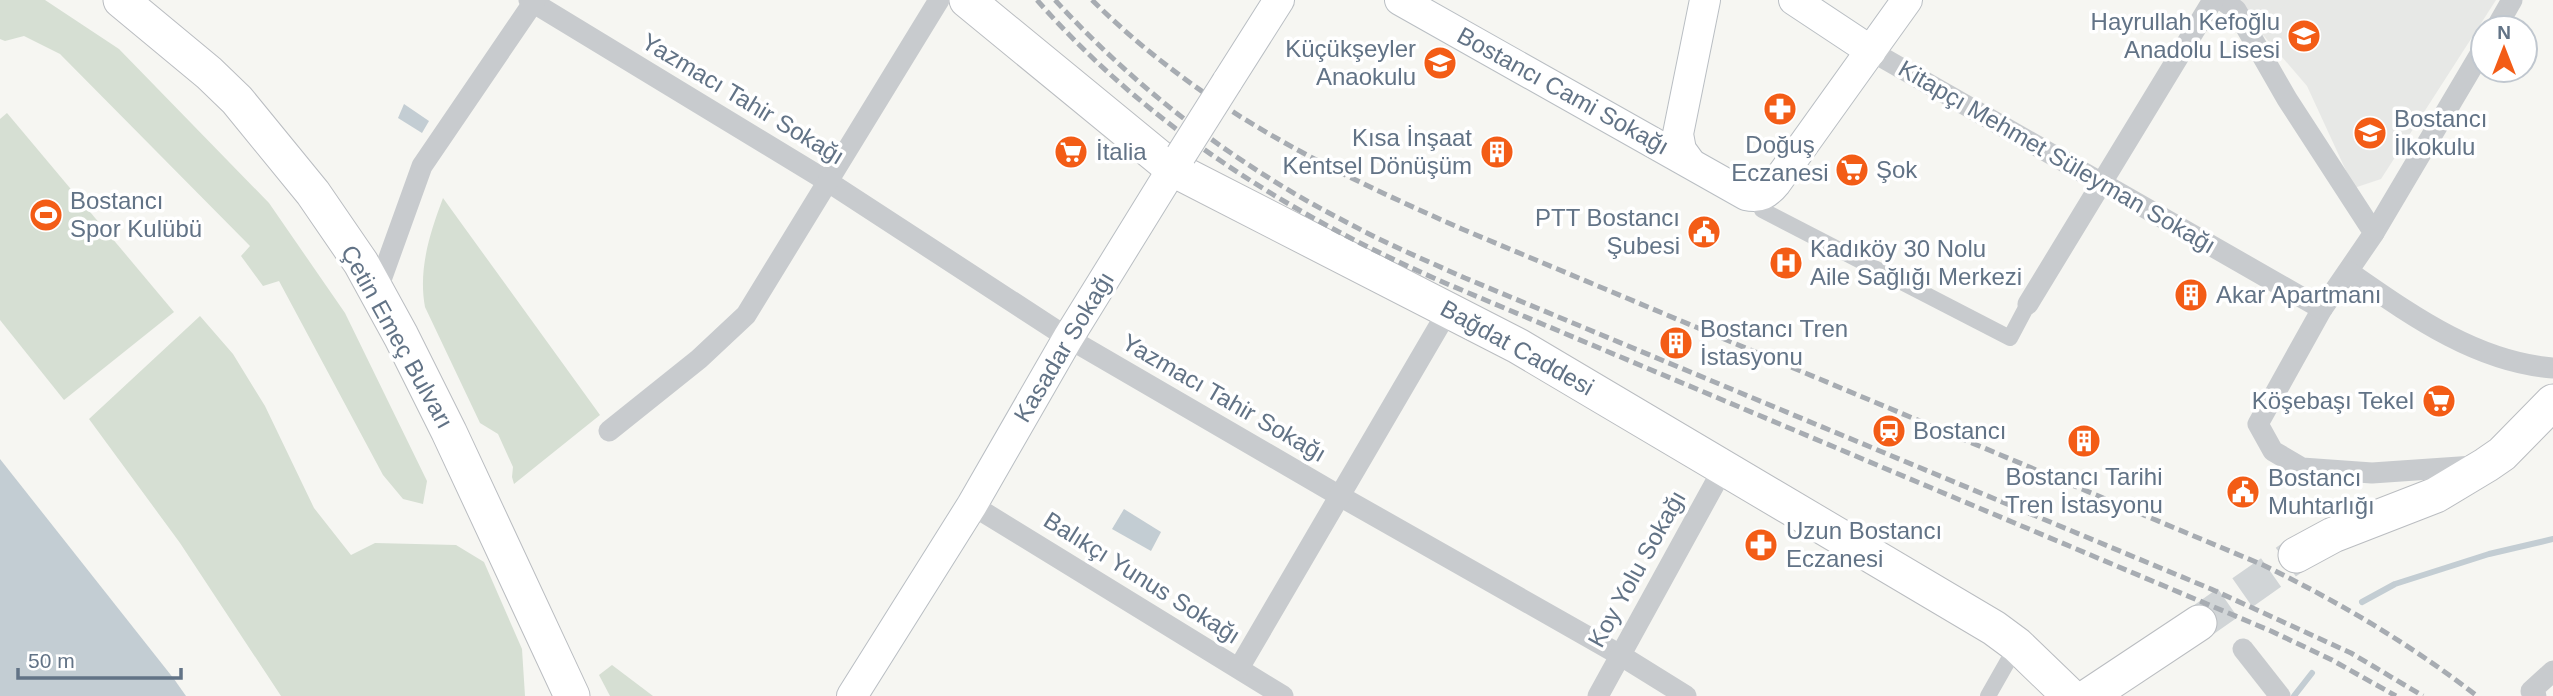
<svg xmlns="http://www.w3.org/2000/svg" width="2553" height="696" font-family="Arial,sans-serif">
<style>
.built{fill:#e7e8e6}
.green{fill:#d6dfd3}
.water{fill:#c3cdd3}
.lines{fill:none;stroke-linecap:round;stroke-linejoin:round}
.stream{stroke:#c3cdd3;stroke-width:6}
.primary-tunnel{stroke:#d1d5d7;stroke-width:35;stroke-dasharray:35 18;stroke-linecap:butt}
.secondary-casing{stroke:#b9bec3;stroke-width:32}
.primary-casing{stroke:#babdc1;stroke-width:37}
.pedestrian{stroke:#c8cbce;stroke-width:16}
.minor{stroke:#c8cbce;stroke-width:21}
.secondary{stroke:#fff;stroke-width:30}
.primary{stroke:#fff;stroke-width:35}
.rail{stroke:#a7acb2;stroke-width:5;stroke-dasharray:10 5;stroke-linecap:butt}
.secondary-bridge-casing{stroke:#b9bec3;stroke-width:32;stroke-linecap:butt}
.secondary-bridge{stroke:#fff;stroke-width:30}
.labels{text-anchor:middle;stroke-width:7;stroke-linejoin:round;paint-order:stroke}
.poi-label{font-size:24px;fill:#627386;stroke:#fff;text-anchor:start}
.street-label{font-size:24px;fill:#627386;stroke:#fff}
</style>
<rect width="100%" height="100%" fill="#f6f6f2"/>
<polygon class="built" points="2233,0 2496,0 2381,179 2354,188 2307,86"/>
<g class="green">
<polygon points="0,0 45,0 119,49 269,203 345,313 427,481 423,504 403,499 383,475 279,281 263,286 241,256 250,246 60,54 24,36 5,41 0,39"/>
<polygon points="7,113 174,312 64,400 0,320 0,119"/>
<path d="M443 198 600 415 514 484 512 477 513 467 498 434 480 423 425 307C418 269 430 233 443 198Z"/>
<polygon points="200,316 233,354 265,406 314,508 351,555 375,543 456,545 484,562 522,649 525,696 281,696 180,543 89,419"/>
<polygon points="612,665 653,696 610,696 599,675"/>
</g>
<g class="water">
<polygon points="404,104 429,121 422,133 398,118"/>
<polygon points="0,459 174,679 186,696 0,696"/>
<polygon points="1124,509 1161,532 1151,551 1112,529"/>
</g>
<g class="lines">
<g class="stream">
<polyline points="2362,602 2395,584 2489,554 2553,539"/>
<polyline points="2294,696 2312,673"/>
</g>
<polyline class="primary-tunnel" points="2199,623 2296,555"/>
<defs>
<g id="secondary">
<path d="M1400 0 1746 195C1760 198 1767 194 1776 183L1907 0"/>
<polyline points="1794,0 1871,51"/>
<polyline points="1227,82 1279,0"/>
<polyline points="1689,161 1681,150 1678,134 1705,0"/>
<polyline points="852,696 972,505 1068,338 1181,155"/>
</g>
<g id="primary">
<polyline points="121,0 209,73 237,100 313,193 361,263 401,336 449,432 572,696"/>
<polyline points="967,0 1173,169 1518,346 1994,628 2017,645 2070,696"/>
<polyline points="2296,555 2333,535 2436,495 2486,465 2502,454 2553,402"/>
<polyline points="2089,696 2199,623"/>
</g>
</defs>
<use href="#secondary" class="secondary-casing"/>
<use href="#primary" class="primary-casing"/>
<g class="pedestrian">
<polyline points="1762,210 2010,338 2028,304"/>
<polyline points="1988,696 2017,645"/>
</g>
<g class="minor">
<polyline points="529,0 827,181 1068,338 1338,495 1620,655 1686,696"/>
<polyline points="2222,0 2236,10 2287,99 2374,233 2322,309 2258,424 2273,451 2302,468 2372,473 2474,466"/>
<polyline points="2496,28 2512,0"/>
<polyline points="1871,51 2322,309"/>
<polyline points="2374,233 2483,49"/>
<path d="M2349 272C2411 315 2476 362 2553 368"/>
<polyline points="377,291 422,166 535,0"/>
<polyline points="2028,304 2213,0"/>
<polyline points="609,431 699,359 746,315 939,0"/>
<polyline points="972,505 1283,696"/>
<polyline points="2243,649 2280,696"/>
<polyline points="1239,668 1449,309"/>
<polyline points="1598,696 1724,467"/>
<polyline points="2536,696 2531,691 2553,671"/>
</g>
<use href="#secondary" class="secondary"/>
<use href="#primary" class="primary"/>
<g class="rail">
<path d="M1037 0C1148 127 1292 216 1445 283L2271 631 2332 660 2396 696"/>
<path d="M1055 0C1138 91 1240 168 1350 224 1387 244 1427 261 1465 278L2211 589 2351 653 2423 696"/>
<path d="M1092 0C1201 108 1324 168 1462 229L2263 565C2339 602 2410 644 2477 696"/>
</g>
<defs>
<polyline id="secondary-bridge" points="1181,155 1227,82"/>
</defs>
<use href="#secondary-bridge" class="secondary-bridge-casing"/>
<use href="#secondary-bridge" class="secondary-bridge"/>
</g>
<defs>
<symbol id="school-disc" viewBox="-11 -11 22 22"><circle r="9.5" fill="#f35c16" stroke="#fff"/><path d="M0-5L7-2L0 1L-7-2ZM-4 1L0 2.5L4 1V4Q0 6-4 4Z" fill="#fff"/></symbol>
<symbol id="pharmacy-disc" viewBox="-11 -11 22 22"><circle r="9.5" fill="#f35c16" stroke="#fff"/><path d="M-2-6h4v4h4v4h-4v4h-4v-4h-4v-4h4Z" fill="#fff"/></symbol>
<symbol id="supermarket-disc" viewBox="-11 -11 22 22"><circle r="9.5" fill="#f35c16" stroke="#fff"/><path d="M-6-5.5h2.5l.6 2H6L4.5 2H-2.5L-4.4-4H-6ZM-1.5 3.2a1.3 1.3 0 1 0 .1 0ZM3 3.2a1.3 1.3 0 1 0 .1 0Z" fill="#fff"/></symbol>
<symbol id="building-disc" viewBox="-11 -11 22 22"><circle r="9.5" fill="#f35c16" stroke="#fff"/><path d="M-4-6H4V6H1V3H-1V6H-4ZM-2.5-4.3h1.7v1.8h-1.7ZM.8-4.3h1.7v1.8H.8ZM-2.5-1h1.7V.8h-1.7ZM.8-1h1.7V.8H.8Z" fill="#fff"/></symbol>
<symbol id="stadium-disc" viewBox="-11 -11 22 22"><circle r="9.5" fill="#f35c16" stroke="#fff"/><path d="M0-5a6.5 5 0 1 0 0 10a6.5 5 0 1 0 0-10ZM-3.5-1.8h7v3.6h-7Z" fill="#fff"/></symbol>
<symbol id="civic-disc" viewBox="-11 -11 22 22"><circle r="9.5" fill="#f35c16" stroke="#fff"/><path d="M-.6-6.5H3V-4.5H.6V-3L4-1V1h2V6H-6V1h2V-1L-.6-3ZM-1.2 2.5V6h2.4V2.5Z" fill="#fff"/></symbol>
<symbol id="hospital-disc" viewBox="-11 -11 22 22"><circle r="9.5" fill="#f35c16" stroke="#fff"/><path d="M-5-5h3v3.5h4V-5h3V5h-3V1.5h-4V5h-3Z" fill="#fff"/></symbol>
<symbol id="station-disc" viewBox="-11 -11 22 22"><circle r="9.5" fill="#f35c16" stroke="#fff"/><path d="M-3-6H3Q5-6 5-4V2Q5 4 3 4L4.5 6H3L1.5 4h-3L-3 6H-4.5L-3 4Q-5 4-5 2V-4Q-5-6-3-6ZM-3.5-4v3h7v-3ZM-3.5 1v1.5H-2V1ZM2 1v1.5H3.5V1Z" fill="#fff"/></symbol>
</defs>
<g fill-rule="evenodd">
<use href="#school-disc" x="2285" y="17" width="38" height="38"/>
<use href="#school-disc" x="1421" y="44" width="38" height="38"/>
<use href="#pharmacy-disc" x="1761" y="90" width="38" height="38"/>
<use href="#school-disc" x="2351" y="114" width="38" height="38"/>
<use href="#supermarket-disc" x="1052" y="133" width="38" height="38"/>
<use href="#building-disc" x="1478" y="133" width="38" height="38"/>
<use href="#supermarket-disc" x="1833" y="151" width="38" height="38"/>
<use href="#stadium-disc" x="27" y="196" width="38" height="38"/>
<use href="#civic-disc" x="1685" y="213" width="38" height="38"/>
<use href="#hospital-disc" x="1767" y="244" width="38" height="38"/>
<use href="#building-disc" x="2172" y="276" width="38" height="38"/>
<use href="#building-disc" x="1657" y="324" width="38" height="38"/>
<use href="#supermarket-disc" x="2420" y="382" width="38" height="38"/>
<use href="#station-disc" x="1870" y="412" width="38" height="38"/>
<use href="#building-disc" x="2065" y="422" width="38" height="38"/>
<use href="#civic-disc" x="2224" y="473" width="38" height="38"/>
<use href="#pharmacy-disc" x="1742" y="526" width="38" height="38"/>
</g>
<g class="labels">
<g class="poi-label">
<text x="2280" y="30" text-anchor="end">Hayrullah Kefoğlu<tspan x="2280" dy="28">Anadolu Lisesi</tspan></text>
<text x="1416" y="57" text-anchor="end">Küçükşeyler<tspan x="1416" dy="28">Anaokulu</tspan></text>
<text x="2394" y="127">Bostancı<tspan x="2394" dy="28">İlkokulu</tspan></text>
<text x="1472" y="146" text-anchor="end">Kısa İnşaat<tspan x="1472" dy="28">Kentsel Dönüşüm</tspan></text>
<text x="1780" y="153" text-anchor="middle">Doğuş<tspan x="1780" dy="28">Eczanesi</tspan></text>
<text x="1096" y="160">İtalia</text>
<text x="1876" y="178">Şok</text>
<text x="70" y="209">Bostancı<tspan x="70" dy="28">Spor Kulübü</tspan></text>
<text x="1680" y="226" text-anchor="end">PTT Bostancı<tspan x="1680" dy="28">Şubesi</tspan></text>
<text x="1810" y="257">Kadıköy 30 Nolu<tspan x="1810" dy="28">Aile Sağlığı Merkezi</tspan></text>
<text x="2216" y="303">Akar Apartmanı</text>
<text x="1700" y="337">Bostancı Tren<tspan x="1700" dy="28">İstasyonu</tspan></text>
<text x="2414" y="409" text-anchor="end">Köşebaşı Tekel</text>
<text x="1913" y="439">Bostancı</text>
<text x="2084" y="485" text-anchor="middle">Bostancı Tarihi<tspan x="2084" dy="28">Tren İstasyonu</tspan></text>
<text x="2268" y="486">Bostancı<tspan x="2268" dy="28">Muhtarlığı</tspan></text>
<text x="1786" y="539">Uzun Bostancı<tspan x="1786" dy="28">Eczanesi</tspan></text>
</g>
<g class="street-label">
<text transform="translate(1563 91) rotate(29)" y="8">Bostancı Cami Sokağı</text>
<text transform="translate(743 99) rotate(31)" y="8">Yazmacı Tahir Sokağı</text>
<text transform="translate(2057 157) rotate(30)" y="8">Kitapçı Mehmet Süleyman Sokağı</text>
<text transform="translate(397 337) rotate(61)" y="8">Çetin Emeç Bulvarı</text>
<text transform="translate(1064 347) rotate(-59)" y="8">Kasadar Sokağı</text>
<text transform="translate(1517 348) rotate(29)" y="8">Bağdat Caddesi</text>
<text transform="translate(1224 398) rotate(30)" y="8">Yazmacı Tahir Sokağı</text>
<text transform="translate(1637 569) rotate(-61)" y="8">Koy Yolu Sokağı</text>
<text transform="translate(1142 578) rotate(32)" y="8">Balıkçı Yunus Sokağı</text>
</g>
</g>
<g transform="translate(2504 49)"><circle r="33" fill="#ffffff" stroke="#c0c7cf" stroke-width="2"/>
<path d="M0-5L12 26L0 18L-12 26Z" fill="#f35c16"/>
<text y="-10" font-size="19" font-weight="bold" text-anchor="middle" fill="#627386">N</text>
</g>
<path d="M18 668v10h163v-10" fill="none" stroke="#627386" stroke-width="3.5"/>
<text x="28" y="668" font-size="21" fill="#627386" stroke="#ffffff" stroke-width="5" paint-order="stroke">50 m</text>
</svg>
